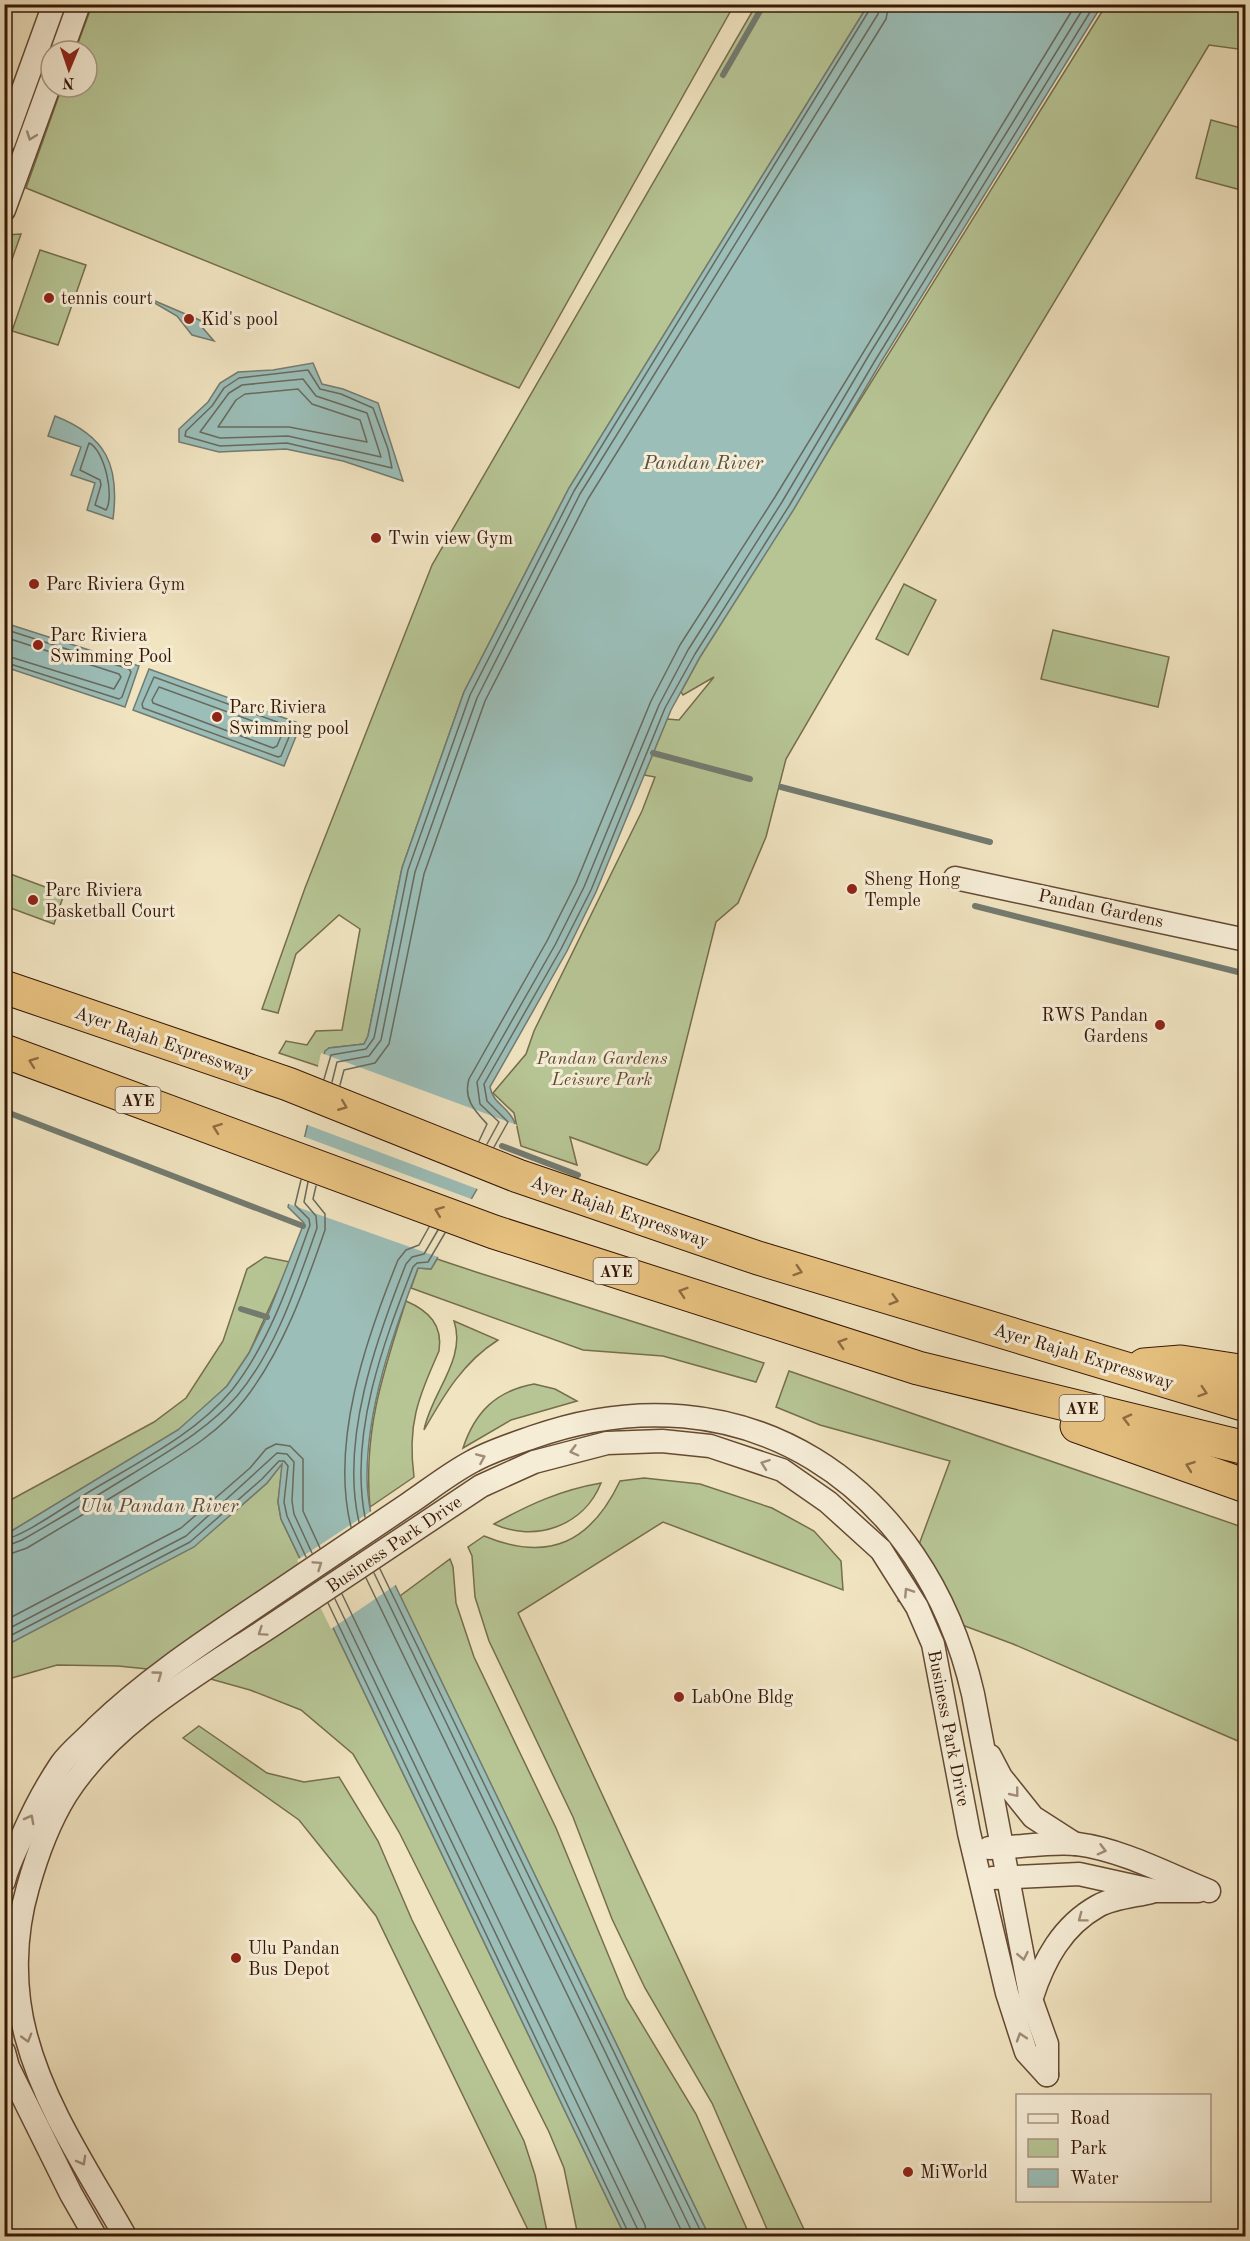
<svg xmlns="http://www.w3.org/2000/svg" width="1250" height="2241" font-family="'Old Standard TT',serif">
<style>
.green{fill:#b7c595;stroke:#766e4c;stroke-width:1.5}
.water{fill:#9bbeb8;stroke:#737b70;stroke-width:1.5}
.pier{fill:#f1e4c1}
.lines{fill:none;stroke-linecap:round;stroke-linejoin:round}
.shore{stroke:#686a5e;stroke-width:1.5}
.stream{stroke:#737b70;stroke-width:6}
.street-casing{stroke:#654a33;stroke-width:25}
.highway-casing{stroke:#361604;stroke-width:35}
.street{stroke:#f6edd7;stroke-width:22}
.highway{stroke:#e8c280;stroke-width:33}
.oneway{stroke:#a08c78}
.oneway2{stroke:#8f6c42}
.poi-dot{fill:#8f2418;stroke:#f6edd7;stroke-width:2}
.labels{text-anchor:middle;stroke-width:6;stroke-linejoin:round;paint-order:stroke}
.shield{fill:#f6edd7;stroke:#705643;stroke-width:1.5}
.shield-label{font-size:16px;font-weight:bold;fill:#361604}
.poi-label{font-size:18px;fill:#361604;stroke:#f6edd7;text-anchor:start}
.street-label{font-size:18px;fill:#361604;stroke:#f6edd7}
.park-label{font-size:18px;font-style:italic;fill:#5d4b30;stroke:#f6edd7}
.water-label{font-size:20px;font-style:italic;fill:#595143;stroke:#f6edd7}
</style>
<rect width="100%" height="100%" fill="#f1e4c1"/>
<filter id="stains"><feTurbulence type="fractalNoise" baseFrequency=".00333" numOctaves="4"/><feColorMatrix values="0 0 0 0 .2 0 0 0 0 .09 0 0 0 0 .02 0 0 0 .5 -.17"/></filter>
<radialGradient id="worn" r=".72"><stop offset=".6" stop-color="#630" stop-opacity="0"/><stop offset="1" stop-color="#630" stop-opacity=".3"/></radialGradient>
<g class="green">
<polygon points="92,5 92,4 734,5 519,388 26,188 62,87 87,87 87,51 75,51"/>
<polygon points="756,5 868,5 569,488 464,692 402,868 368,1036 364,1044 329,1048 321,1067 279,1053 286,1041 307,1045 316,1031 342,1030 360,929 339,915 296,954 278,1013 262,1009 305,888 432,565"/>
<polygon points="1106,5 1245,5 1245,50 1209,45 988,412 786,759 766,837 738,903 716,922 659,1150 647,1165 570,1137 577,1165 521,1146 514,1113 493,1093 526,1054 534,1031 642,811 655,777 644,775 667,719 679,720 714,677 683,695 681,692 700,657"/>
<polygon points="1211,120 1245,129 1245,173 1241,190 1196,178"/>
<polygon points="21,234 5,279 6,235"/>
<polygon points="40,250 86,265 58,345 12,331"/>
<polygon points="904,584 936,600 908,655 876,639"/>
<polygon points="1053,630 1169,657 1158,707 1041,679"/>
<polygon points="5,872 64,894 54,924 5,906"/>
<polygon points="265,1257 290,1262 249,1353 227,1386 205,1408 178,1430 5,1535 5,1503 154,1422 186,1398 223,1341 247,1269"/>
<polygon points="437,1259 476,1272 764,1363 756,1382 663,1356 583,1350 411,1288 418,1268 431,1269"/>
<path d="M406 1301C429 1311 443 1325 439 1351 418 1399 407 1424 414 1477L370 1507C363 1431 383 1373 406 1301Z"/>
<path d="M454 1321 498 1340C463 1362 444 1395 424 1430 431 1393 467 1359 454 1321Z"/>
<polygon points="789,1371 1245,1528 1245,1744 1013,1644 898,1601 950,1461 820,1425 776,1407"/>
<path d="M534 1384 555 1389 577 1401 511 1420 463 1448C475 1412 496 1391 534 1384Z"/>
<polygon points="283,1462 278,1502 281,1519 625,2236 578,2236 564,2168 549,2132 399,1832 353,1754 301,1710 250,1690 207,1678 167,1671 118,1666 57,1665 5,1680 5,1646 234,1512 267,1483"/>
<path d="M644 1478 700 1484 772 1508 814 1531 841 1561 843 1590 663 1522 518 1613 807 2236H770L712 2103 645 1988 612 1919 573 1817 489 1641 475 1597 472 1556 468 1547 484 1536C549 1563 591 1542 620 1481Z"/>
<path d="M601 1483C584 1526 535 1543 494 1524 530 1504 561 1490 601 1483Z"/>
<polygon points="450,1559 453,1567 456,1603 474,1657 556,1828 626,1998 696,2114 750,2236 709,2236 400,1596"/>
<polygon points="199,1726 267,1773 304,1782 339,1777 378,1841 412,1920 524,2141 535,2175 548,2236 531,2236 376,1916 299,1820 183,1738"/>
</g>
<g class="water">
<path d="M868 5H1102L881 362 794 509 700 657 671 710 596 892 567 951 490 1087C493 1104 509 1107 515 1123L431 1269 418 1268C393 1334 367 1406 367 1477 367 1505 375 1532 382 1558L709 2236H625L281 1519 278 1502 282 1464 267 1483 194 1547 5 1646V1535L178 1430 227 1386 249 1353 267 1317 304 1223 288 1207 325 1051 329 1048 364 1044 368 1036 402 868 464 692 569 488Z"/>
<polygon points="141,295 204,322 202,327 214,341 192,335 177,316"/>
<polygon points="313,363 322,384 343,389 378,403 403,481 343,461 286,449 219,452 179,442 179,429 208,402 220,383 238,372 273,370"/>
<path d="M55 416C106 436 120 465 113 519L87 510 95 483 71 475 81 447 48 436Z"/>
<polygon points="5,623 139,666 125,707 5,667"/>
<polygon points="149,669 301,724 284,766 133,710"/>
</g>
<g class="pier">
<polygon points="321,1053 517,1125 480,1190 305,1124"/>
<polygon points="302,1136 474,1200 441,1258 286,1203"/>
<polygon points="373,1510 384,1557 397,1584 331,1629 297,1560"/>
</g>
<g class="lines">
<g class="shore">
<polygon points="308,370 320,389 341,394 373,408 388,449 392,468 287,443 220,446 185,436 186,431 212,406 224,388 239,378"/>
<polygon points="303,379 316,396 367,413 381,457 288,436 220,438 200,432 229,393 242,385"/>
<polygon points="298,389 312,404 360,420 367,442 289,427 218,427 236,400 245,394"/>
<path d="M89 443C104 449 115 496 106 510L95 505 101 485 100 480 80 470Z"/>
<polyline points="4,629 129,669 131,672 122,697 119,699 4,662"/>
<polyline points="4,637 119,674 121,677 114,689 4,655"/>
<polygon points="154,677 291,727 292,730 281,756 278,757 143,708 142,704"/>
<polygon points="159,687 280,731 282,734 277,746 273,748 153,703 152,700"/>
<polyline points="324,1079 331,1055 366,1049 374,1038 408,870 470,695 574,491 873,4"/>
<polyline points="332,1082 337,1062 369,1056 381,1040 415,872 477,698 580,494 878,14 880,4"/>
<polyline points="340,1085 344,1070 375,1063 389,1044 424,874 485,701 588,499 886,19 889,4"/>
<path d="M479 1141 487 1124C475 1111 463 1099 469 1079L547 941 576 883 651 701 680 645 775 497 1076 4"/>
<polyline points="487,1144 499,1122 480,1104 477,1082 555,945 584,887 659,705 688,650 782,502 869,355 1086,4"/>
<polyline points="494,1147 508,1122 487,1101 484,1084 561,949 591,890 665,708 695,654 789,506 876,359 1095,4"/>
<path d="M365 1517C349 1434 383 1344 413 1267L417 1263 428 1262 445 1233"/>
<path d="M359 1522C340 1440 376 1340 406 1264L412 1257 424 1254 438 1230"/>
<path d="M351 1527C330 1442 366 1339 398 1260L406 1250 419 1245 429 1227"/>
<path d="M4 1539C21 1538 67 1505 84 1495 134 1464 194 1436 232 1390 269 1343 290 1281 310 1225L309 1219 295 1205 301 1180"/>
<path d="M4 1547 22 1540C59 1519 95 1497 132 1474 169 1451 208 1429 237 1396 276 1350 297 1284 317 1228L316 1216 304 1202 308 1182"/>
<path d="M4 1556 27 1548C64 1526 100 1504 137 1482 175 1458 217 1436 245 1399 283 1350 305 1288 325 1230V1214L313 1199 316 1186"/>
<polyline points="380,1569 703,2236"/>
<polyline points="374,1573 694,2236"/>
<polyline points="366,1578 684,2236"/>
<polyline points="342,1594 645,2225 647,2236"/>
<polyline points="335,1599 637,2228 638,2236"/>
<polyline points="328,1603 630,2236"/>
<polyline points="4,1621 181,1528 250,1468 266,1449 276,1444 290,1446 303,1459 303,1511 320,1548"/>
<polyline points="4,1631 186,1536 277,1453 287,1454 294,1462 292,1501 294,1514 312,1553"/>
<polyline points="4,1639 190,1542 262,1479 279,1461 284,1461 288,1466 284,1502 287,1516 306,1557"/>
</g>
<g class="stream">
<polyline points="723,75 764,4"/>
<polyline points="653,753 750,779"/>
<polyline points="781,787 990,842"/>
<polyline points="975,906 1246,974"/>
<polyline points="4,1111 303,1226"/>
<polyline points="502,1146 578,1175"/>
<polyline points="241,1309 267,1317"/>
</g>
<defs>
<g id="street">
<polyline points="62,51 79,4"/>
<polyline points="4,142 54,4"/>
<polyline points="4,210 51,81"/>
<polyline points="955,878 1246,940"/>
<polyline points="990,1756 1001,1777 1033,1817 1075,1844"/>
<path d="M989 1848C1018 1848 1049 1841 1077 1844 1123 1850 1167 1874 1209 1891"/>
<polyline points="993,1878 1079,1874 1156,1891 1198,1891"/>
<path d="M4 1881C8 1864 17 1848 24 1832 34 1809 47 1785 61 1764 70 1751 86 1739 97 1727 152 1674 216 1634 279 1591 322 1562 365 1533 408 1504 429 1490 450 1473 473 1461 491 1451 513 1444 533 1437 743 1363 925 1484 973 1694L1031 1999 1047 2044V2075"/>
<path d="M1032 1997C1044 1960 1062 1926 1098 1906 1112 1898 1135 1896 1151 1892"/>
<polyline points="4,2052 8,2067 71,2194 95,2236"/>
<path d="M125 2236C89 2172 45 2108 26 2036 13 1988 14 1935 28 1887 37 1855 48 1824 66 1795 113 1720 205 1670 277 1622 345 1577 413 1531 481 1486L534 1462 607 1443 662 1441 710 1446 782 1470 828 1502 881 1550 917 1607 933 1644 969 1833 1007 1993 1026 2052 1047 2075"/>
</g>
<g id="highway">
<polyline points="4,987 288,1084 518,1176 758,1258 1246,1405"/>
<polyline points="4,1051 494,1232 918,1368 1246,1448"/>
<polyline points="1144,1365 1181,1362 1246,1372"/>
<polyline points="1077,1426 1246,1486"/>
</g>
</defs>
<use href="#street" class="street-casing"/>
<use href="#highway" class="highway-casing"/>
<use href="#street" class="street"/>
<use href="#highway" class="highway"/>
</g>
<defs><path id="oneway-chevron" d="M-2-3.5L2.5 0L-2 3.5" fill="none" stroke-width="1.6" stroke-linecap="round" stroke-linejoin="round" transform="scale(1.5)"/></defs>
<g class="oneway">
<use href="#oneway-chevron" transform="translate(31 136) rotate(110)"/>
<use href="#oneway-chevron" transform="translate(574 1451) rotate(165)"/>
<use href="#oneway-chevron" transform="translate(481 1458) rotate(-23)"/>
<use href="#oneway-chevron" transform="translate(765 1464) rotate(-160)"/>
<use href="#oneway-chevron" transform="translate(318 1565) rotate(-34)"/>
<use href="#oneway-chevron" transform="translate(908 1592) rotate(-123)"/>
<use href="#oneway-chevron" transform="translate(262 1632) rotate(146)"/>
<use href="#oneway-chevron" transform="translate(158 1675) rotate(-36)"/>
<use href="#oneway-chevron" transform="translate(1015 1793) rotate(51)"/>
<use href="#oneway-chevron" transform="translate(30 1819) rotate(-62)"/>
<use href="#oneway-chevron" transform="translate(1102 1850) rotate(15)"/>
<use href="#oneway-chevron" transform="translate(1082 1918) rotate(143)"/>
<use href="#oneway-chevron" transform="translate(1023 1956) rotate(79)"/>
<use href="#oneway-chevron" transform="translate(1021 2037) rotate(-108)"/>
<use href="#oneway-chevron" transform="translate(27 2038) rotate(74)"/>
<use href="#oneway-chevron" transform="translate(82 2161) rotate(61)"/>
</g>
<g class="oneway2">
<use href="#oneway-chevron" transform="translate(33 1062) rotate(-160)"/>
<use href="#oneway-chevron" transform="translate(343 1106) rotate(22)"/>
<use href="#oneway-chevron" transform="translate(217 1128) rotate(-160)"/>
<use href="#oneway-chevron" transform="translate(439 1211) rotate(-159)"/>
<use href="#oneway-chevron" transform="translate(798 1271) rotate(18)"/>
<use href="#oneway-chevron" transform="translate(683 1292) rotate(-162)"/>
<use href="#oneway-chevron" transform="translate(894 1300) rotate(16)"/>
<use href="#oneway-chevron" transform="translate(842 1343) rotate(-162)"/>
<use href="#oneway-chevron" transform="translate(1203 1392) rotate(18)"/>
<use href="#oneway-chevron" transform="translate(1127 1419) rotate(-166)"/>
<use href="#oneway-chevron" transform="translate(1190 1466) rotate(-160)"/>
</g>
<g class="poi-dot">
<circle cx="49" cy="298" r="6"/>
<circle cx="189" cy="319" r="6"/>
<circle cx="376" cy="538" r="6"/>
<circle cx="34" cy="584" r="6"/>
<circle cx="38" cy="645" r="6"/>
<circle cx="217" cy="717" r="6"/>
<circle cx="852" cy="889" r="6"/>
<circle cx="33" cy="900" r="6"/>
<circle cx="1160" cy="1025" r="6"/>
<circle cx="679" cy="1697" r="6"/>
<circle cx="236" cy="1958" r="6"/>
<circle cx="908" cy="2172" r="6"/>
</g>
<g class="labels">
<g class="shield">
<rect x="115.5" y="1087" width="45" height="26" rx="4.5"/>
<rect x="593.5" y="1258" width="45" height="26" rx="4.5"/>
<rect x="1059.5" y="1395" width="45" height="26" rx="4.5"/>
</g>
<g class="shield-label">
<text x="138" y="1106">AYE</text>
<text x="616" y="1277">AYE</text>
<text x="1082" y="1414">AYE</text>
</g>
<g class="poi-label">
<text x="61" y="304">tennis court</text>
<text x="201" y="325">Kid's pool</text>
<text x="388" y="544">Twin view Gym</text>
<text x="46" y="590">Parc Riviera Gym</text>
<text x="50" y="641">Parc Riviera<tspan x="50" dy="21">Swimming Pool</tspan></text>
<text x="229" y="713">Parc Riviera<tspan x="229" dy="21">Swimming pool</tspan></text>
<text x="864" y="885">Sheng Hong<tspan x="864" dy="21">Temple</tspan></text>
<text x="45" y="896">Parc Riviera<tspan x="45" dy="21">Basketball Court</tspan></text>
<text x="1148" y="1021" text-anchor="end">RWS Pandan<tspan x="1148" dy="21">Gardens</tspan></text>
<text x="691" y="1703">LabOne Bldg</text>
<text x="248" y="1954">Ulu Pandan<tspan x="248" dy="21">Bus Depot</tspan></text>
<text x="920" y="2178">MiWorld</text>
</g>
<g class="street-label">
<text transform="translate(1101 908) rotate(12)" y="6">Pandan Gardens</text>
<text transform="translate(164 1042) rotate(19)" y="6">Ayer Rajah Expressway</text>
<text transform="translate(620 1211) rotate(19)" y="6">Ayer Rajah Expressway</text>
<text transform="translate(1084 1356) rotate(17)" y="6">Ayer Rajah Expressway</text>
<text transform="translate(394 1544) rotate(-34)" y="6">Business Park Drive</text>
<text transform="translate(949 1728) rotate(79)" y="6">Business Park Drive</text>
</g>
<g class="park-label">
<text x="602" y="1064">Pandan Gardens<tspan x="602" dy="21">Leisure Park</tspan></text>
</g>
<g class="water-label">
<text x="703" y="469">Pandan River</text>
<text x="159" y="1512">Ulu Pandan River</text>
</g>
</g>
<rect width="1250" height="2241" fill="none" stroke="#f1e4c1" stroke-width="24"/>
<rect x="6" y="6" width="1238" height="2229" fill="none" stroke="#361604" stroke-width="3"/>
<rect x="12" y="12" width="1226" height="2217" fill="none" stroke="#361604" stroke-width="1.5"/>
<rect x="1016" y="2094" width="195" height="108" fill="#f6edd7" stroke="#a99783" stroke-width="1.5"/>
<rect x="1028" y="2114" width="30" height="9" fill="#f6edd7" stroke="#a99783" stroke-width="1.5"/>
<text x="1070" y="2124" font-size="18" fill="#361604">Road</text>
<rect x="1028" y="2139" width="30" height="18" fill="#b7c595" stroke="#a99783" stroke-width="1.5"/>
<text x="1070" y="2154" font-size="18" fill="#361604">Park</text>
<rect x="1028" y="2169" width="30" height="18" fill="#9bbeb8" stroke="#a99783" stroke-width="1.5"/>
<text x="1070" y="2184" font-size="18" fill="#361604">Water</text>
<g transform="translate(69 69) rotate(182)"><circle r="28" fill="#f6edd7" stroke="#a99783" stroke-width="1.5"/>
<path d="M0-4.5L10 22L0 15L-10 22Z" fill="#8f2418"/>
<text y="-9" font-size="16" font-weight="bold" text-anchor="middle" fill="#361604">N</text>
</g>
<rect width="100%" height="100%" filter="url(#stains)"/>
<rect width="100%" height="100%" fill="url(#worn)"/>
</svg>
